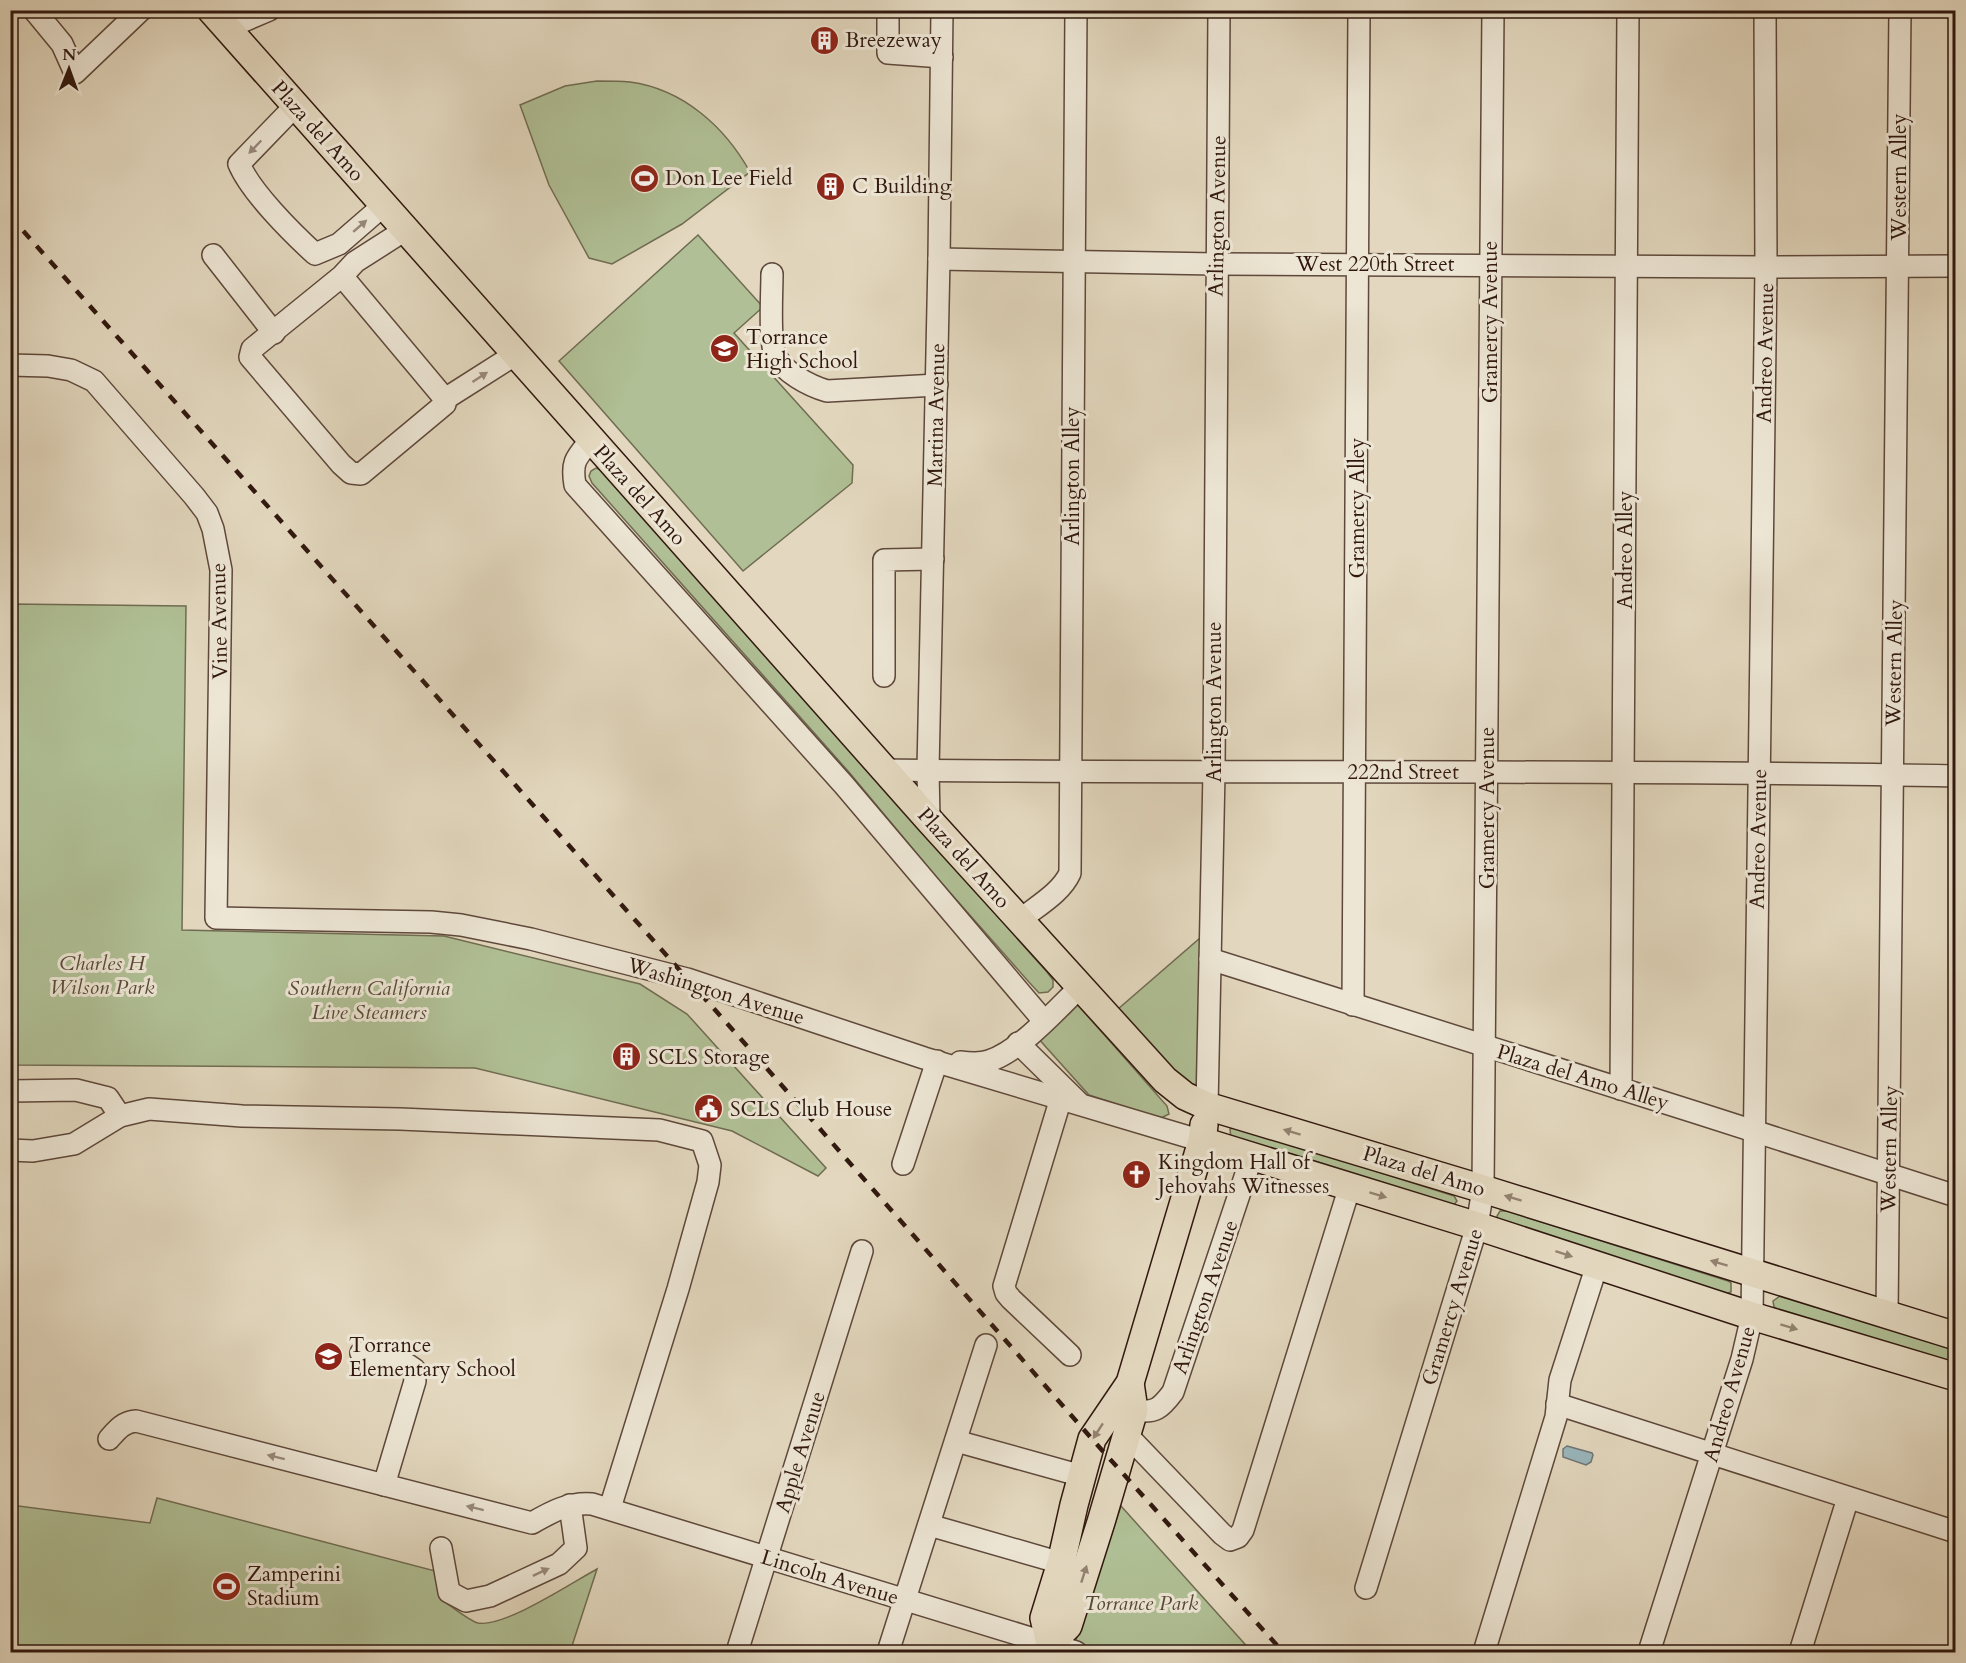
<svg xmlns="http://www.w3.org/2000/svg" width="1966" height="1663" font-family="Cardo,serif">
<style>
.green{fill:#b0bf95;stroke:#706c52;stroke-width:1.5}
.water{fill:#9ab7bd;stroke:#707777;stroke-width:1.5}
.lines{fill:none;stroke-linecap:round;stroke-linejoin:round}
.minor-casing{stroke:#5e483b;stroke-width:24}
.major-casing{stroke:#31180f;stroke-width:30}
.minor{stroke:#ede6d5;stroke-width:21}
.major{stroke:#e3d8bf;stroke-width:27}
.rail{stroke:#31180f;stroke-width:4.5;stroke-dasharray:10 10;stroke-linecap:butt}
.oneway{fill:#98897c}
.oneway2{fill:#938270}
.labels{text-anchor:middle;stroke-width:6;stroke-linejoin:round;paint-order:stroke}
.poi-label{font-size:21px;fill:#31180f;stroke:#ede6d5;text-anchor:start}
.street-label{font-size:21px;fill:#31180f;stroke:#ede6d5}
.park-label{font-size:21px;font-style:italic;fill:#574a37;stroke:#ede6d5}
</style>
<rect width="100%" height="100%" fill="#e3d8bf"/>
<filter id="stains"><feTurbulence type="fractalNoise" baseFrequency=".00333" numOctaves="4"/><feColorMatrix values="0 0 0 0 .2 0 0 0 0 .09 0 0 0 0 .02 0 0 0 .5 -.17"/></filter>
<radialGradient id="worn" r=".72"><stop offset=".6" stop-color="#630" stop-opacity="0"/><stop offset="1" stop-color="#630" stop-opacity=".3"/></radialGradient>
<g class="green">
<path d="M597 81C608 81 619 81 630 82 683 89 725 127 750 172L682 224 612 264 589 258 549 185 520 105 565 86Z"/>
<polygon points="698,235 763,307 734,333 853,465 852,483 743,571 559,361"/>
<polygon points="596,468 603,471 1047,972 1053,980 1053,987 1048,992 1039,993 1028,981 938,879 848,771 592,483 589,476 591,471"/>
<polygon points="11,604 186,606 182,930 444,936 640,984 687,1014 826,1168 818,1176 732,1131 475,1068 11,1065"/>
<polygon points="1207,932 1204,1102 1110,1016"/>
<polygon points="1078,1005 1167,1106 1169,1114 1161,1118 1089,1095 1037,1037"/>
<polygon points="1236,1127 1454,1196 1457,1201 1454,1205 1231,1139 1230,1129"/>
<polygon points="1500,1211 1507,1211 1728,1281 1731,1283 1731,1292 1725,1294 1499,1222 1497,1216"/>
<polygon points="1780,1296 1955,1350 1955,1365 1779,1310 1774,1307 1773,1301"/>
<path d="M157 1498 439 1572 442 1600C450 1605 469 1621 478 1623 504 1628 573 1582 597 1569L570 1652H11V1505L150 1523Z"/>
<polygon points="1121,1506 1252,1652 1072,1652"/>
</g>
<polygon class="water" points="1567,1446 1592,1453 1593,1455 1591,1462 1586,1465 1563,1457 1563,1449"/>
<g class="lines">
<defs>
<g id="minor">
<polyline points="34,10 62,44 75,73 141,10"/>
<polyline points="888,10 888,53 942,57"/>
<polyline points="231,33 241,22 269,10"/>
<path d="M296 105 239 164C251 192 291 232 315 254L339 244 384 205"/>
<polyline points="213,255 274,333"/>
<polyline points="939,259 1216,264 1766,267 1956,266"/>
<path d="M772 274C772 292 769 340 775 354 782 372 810 386 827 391L937 385"/>
<polyline points="342,276 445,399 445,404 361,474 351,473 341,464 250,357 252,349 342,276 355,262 405,230"/>
<polyline points="10,365 48,366 71,370 94,381 194,496 207,513 213,529 221,570 216,918 431,922 461,925 531,939 687,979 924,1058 1202,1141"/>
<polyline points="445,399 516,354"/>
<path d="M591 440C576 458 571 461 575 485L844 785 1044 1021"/>
<polyline points="884,676 884,560 933,559"/>
<path d="M886 770C1242 774 1599 769 1956 776"/>
<polyline points="929,820 928,770 939,259 942,10"/>
<path d="M1020 920C1037 906 1061 893 1070 873L1076 10"/>
<path d="M1210 959C1458 1038 1708 1115 1956 1196"/>
<polyline points="1353,1005 1359,10"/>
<polyline points="1018,1043 1078,1102"/>
<path d="M960 1062C969 1063 980 1064 989 1061 1020 1051 1056 1010 1080 987"/>
<polyline points="1621,1089 1628,10"/>
<polyline points="10,1091 76,1090 108,1098 120,1116"/>
<polyline points="1061,1098 1004,1286 1006,1293 1011,1299 1070,1355"/>
<polyline points="1207,1106 1214,772 1219,10"/>
<polyline points="10,1150 33,1151 74,1144 120,1116 149,1109 242,1116 400,1119 659,1130 702,1141 710,1165 708,1182 678,1289 610,1508"/>
<polyline points="903,1164 937,1061"/>
<polyline points="1887,1316 1900,10"/>
<polyline points="361,1353 408,1365 414,1369 415,1381 384,1485"/>
<polyline points="1557,1404 1956,1532"/>
<path d="M1134 1410C1155 1414 1161 1408 1173 1392L1252 1156"/>
<polyline points="1126,1434 1222,1534 1230,1540 1238,1537 1243,1530 1350,1186"/>
<path d="M109 1439C117 1430 123 1422 136 1421L532 1523C551 1512 569 1502 592 1504L1076 1652"/>
<polyline points="956,1441 1082,1476"/>
<polyline points="929,1525 1061,1563"/>
<polyline points="441,1548 449,1592 466,1601 490,1596 559,1564 576,1548 570,1505"/>
<polyline points="1366,1588 1477,1226 1483,1189 1493,10"/>
<polyline points="737,1652 862,1251"/>
<polyline points="888,1652 986,1345"/>
<polyline points="1484,1652 1556,1417 1560,1380 1597,1265"/>
<polyline points="1649,1652 1742,1359 1752,1316 1766,267 1765,10"/>
<polyline points="1800,1652 1848,1498"/>
</g>
<g id="major">
<polyline points="211,10 929,820 1165,1080 1185,1096 1207,1106 1483,1189 1956,1336"/>
<polyline points="1202,1141 1477,1226 1752,1316 1956,1377"/>
<polyline points="1050,1644 1044,1618 1061,1563 1074,1505 1092,1439 1130,1383 1202,1141 1204,1125"/>
<polyline points="1048,1652 1050,1644 1068,1626 1101,1522 1134,1410 1130,1383"/>
</g>
</defs>
<use href="#minor" class="minor-casing"/>
<use href="#major" class="major-casing"/>
<use href="#minor" class="minor"/>
<use href="#major" class="major"/>
<polyline class="rail" points="10,216 763,1064 1092,1439 1283,1652"/>
</g>
<defs><path id="oneway-solid" d="M-6-.8H1V-3.2L6.5 0L1 3.2V.8H-6Z" transform="scale(1.5)"/></defs>
<g class="oneway">
<use href="#oneway-solid" transform="translate(255 147) rotate(134)"/>
<use href="#oneway-solid" transform="translate(360 226) rotate(-41)"/>
<use href="#oneway-solid" transform="translate(480 377) rotate(-33)"/>
<use href="#oneway-solid" transform="translate(276 1457) rotate(-166)"/>
<use href="#oneway-solid" transform="translate(475 1508) rotate(-166)"/>
<use href="#oneway-solid" transform="translate(541 1572) rotate(-25)"/>
</g>
<g class="oneway2">
<use href="#oneway-solid" transform="translate(1292 1132) rotate(-163)"/>
<use href="#oneway-solid" transform="translate(1378 1195) rotate(17)"/>
<use href="#oneway-solid" transform="translate(1513 1198) rotate(-163)"/>
<use href="#oneway-solid" transform="translate(1564 1254) rotate(18)"/>
<use href="#oneway-solid" transform="translate(1719 1263) rotate(-163)"/>
<use href="#oneway-solid" transform="translate(1789 1327) rotate(17)"/>
<use href="#oneway-solid" transform="translate(1098 1431) rotate(123)"/>
<use href="#oneway-solid" transform="translate(1084 1574) rotate(-72)"/>
</g>
<defs>
<symbol id="building-disc" viewBox="-11 -11 22 22"><circle r="9.5" fill="#8f2418" stroke="#ede6d5"/><path d="M-4-6H4V6H1V3H-1V6H-4ZM-2.5-4.3h1.7v1.8h-1.7ZM.8-4.3h1.7v1.8H.8ZM-2.5-1h1.7V.8h-1.7ZM.8-1h1.7V.8H.8Z" fill="#fff"/></symbol>
<symbol id="stadium-disc" viewBox="-11 -11 22 22"><circle r="9.5" fill="#8f2418" stroke="#ede6d5"/><path d="M0-5a6.5 5 0 1 0 0 10a6.5 5 0 1 0 0-10ZM-3.5-1.8h7v3.6h-7Z" fill="#fff"/></symbol>
<symbol id="school-disc" viewBox="-11 -11 22 22"><circle r="9.5" fill="#8f2418" stroke="#ede6d5"/><path d="M0-5L7-2L0 1L-7-2ZM-4 1L0 2.5L4 1V4Q0 6-4 4Z" fill="#fff"/></symbol>
<symbol id="civic-disc" viewBox="-11 -11 22 22"><circle r="9.5" fill="#8f2418" stroke="#ede6d5"/><path d="M-.6-6.5H3V-4.5H.6V-3L4-1V1h2V6H-6V1h2V-1L-.6-3ZM-1.2 2.5V6h2.4V2.5Z" fill="#fff"/></symbol>
<symbol id="church-disc" viewBox="-11 -11 22 22"><circle r="9.5" fill="#8f2418" stroke="#ede6d5"/><path d="M-1.2-6h2.4v3.5h3.3v2.4h-3.3V6h-2.4V-.1h-3.3v-2.4h3.3Z" fill="#fff"/></symbol>
</defs>
<g fill-rule="evenodd">
<use href="#building-disc" x="808" y="24" width="33" height="33"/>
<use href="#stadium-disc" x="628" y="162" width="33" height="33"/>
<use href="#building-disc" x="814" y="170" width="33" height="33"/>
<use href="#school-disc" x="708" y="332" width="33" height="33"/>
<use href="#building-disc" x="610" y="1040" width="33" height="33"/>
<use href="#civic-disc" x="692" y="1092" width="33" height="33"/>
<use href="#church-disc" x="1120" y="1158" width="33" height="33"/>
<use href="#school-disc" x="312" y="1340" width="33" height="33"/>
<use href="#stadium-disc" x="210" y="1570" width="33" height="33"/>
</g>
<g class="labels">
<g class="poi-label">
<text x="845" y="47">Breezeway</text>
<text x="665" y="185">Don Lee Field</text>
<text x="852" y="193">C Building</text>
<text x="746" y="344">Torrance<tspan x="746" dy="24">High School</tspan></text>
<text x="648" y="1064">SCLS Storage</text>
<text x="730" y="1116">SCLS Club House</text>
<text x="1158" y="1169">Kingdom Hall of<tspan x="1158" dy="24">Jehovahs Witnesses</tspan></text>
<text x="349" y="1352">Torrance<tspan x="349" dy="24">Elementary School</tspan></text>
<text x="247" y="1581">Zamperini<tspan x="247" dy="24">Stadium</tspan></text>
</g>
<g class="street-label">
<text transform="translate(318 131) rotate(48)" y="7">Plaza del Amo</text>
<text transform="translate(1899 177) rotate(-90)" y="7">Western Alley</text>
<text transform="translate(1217 216) rotate(-89)" y="7">Arlington Avenue</text>
<text x="1375" y="271">West 220th Street</text>
<text transform="translate(1490 322) rotate(-90)" y="7">Gramercy Avenue</text>
<text transform="translate(1765 353) rotate(-89)" y="7">Andreo Avenue</text>
<text transform="translate(936 415) rotate(-89)" y="7">Martina Avenue</text>
<text transform="translate(1072 476) rotate(-90)" y="7">Arlington Alley</text>
<text transform="translate(640 495) rotate(48)" y="7">Plaza del Amo</text>
<text transform="translate(1357 508) rotate(-90)" y="7">Gramercy Alley</text>
<text transform="translate(1625 550) rotate(-90)" y="7">Andreo Alley</text>
<text transform="translate(219 621) rotate(-91)" y="7">Vine Avenue</text>
<text transform="translate(1894 663) rotate(-89)" y="7">Western Alley</text>
<text transform="translate(1214 702) rotate(-90)" y="7">Arlington Avenue</text>
<text x="1403" y="779">222nd Street</text>
<text transform="translate(1487 808) rotate(-90)" y="7">Gramercy Avenue</text>
<text transform="translate(1758 839) rotate(-89)" y="7">Andreo Avenue</text>
<text transform="translate(964 858) rotate(48)" y="7">Plaza del Amo</text>
<text transform="translate(716 991) rotate(17)" y="7">Washington Avenue</text>
<text transform="translate(1583 1077) rotate(17)" y="7">Plaza del Amo Alley</text>
<text transform="translate(1889 1149) rotate(-89)" y="7">Western Alley</text>
<text transform="translate(1424 1171) rotate(17)" y="7">Plaza del Amo</text>
<text transform="translate(1205 1297) rotate(-71)" y="7">Arlington Avenue</text>
<text transform="translate(1452 1307) rotate(-73)" y="7">Gramercy Avenue</text>
<text transform="translate(1729 1394) rotate(-74)" y="7">Andreo Avenue</text>
<text transform="translate(800 1452) rotate(-73)" y="7">Apple Avenue</text>
<text transform="translate(830 1577) rotate(17)" y="7">Lincoln Avenue</text>
</g>
<g class="park-label">
<text x="102" y="970">Charles H<tspan x="102" dy="24">Wilson Park</tspan></text>
<text x="369" y="995">Southern California<tspan x="369" dy="24">Live Steamers</tspan></text>
<text x="1141" y="1610">Torrance Park</text>
</g>
</g>
<rect width="1966" height="1663" fill="none" stroke="#e3d8bf" stroke-width="36"/>
<rect x="12" y="12" width="1942" height="1639" fill="none" stroke="#31180f" stroke-width="3"/>
<rect x="18" y="18" width="1930" height="1627" fill="none" stroke="#31180f" stroke-width="1.5"/>
<g transform="translate(69 69) rotate(1)" stroke="#ede6d5" stroke-width="4.5" paint-order="stroke">
<path d="M0-4.5L10 22L0 15L-10 22Z" fill="#31180f"/>
<text y="-9" font-size="16" font-weight="bold" text-anchor="middle" fill="#31180f">N</text>
</g>
<rect width="100%" height="100%" filter="url(#stains)"/>
<rect width="100%" height="100%" fill="url(#worn)"/>
</svg>
